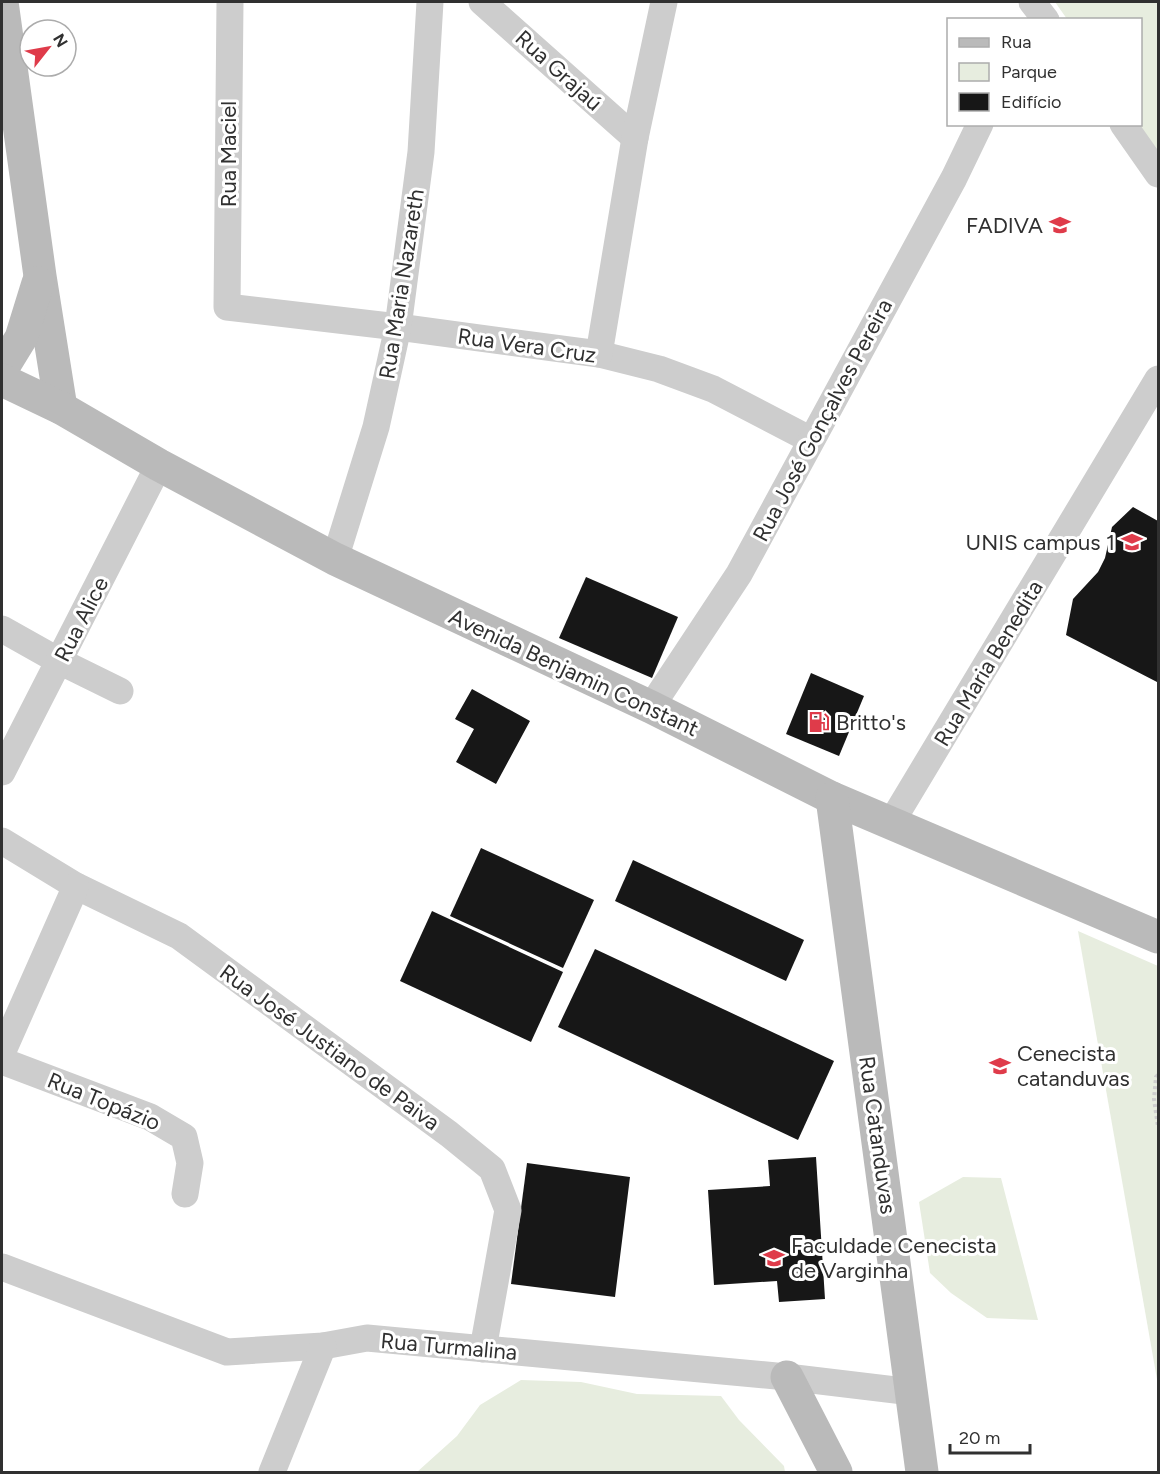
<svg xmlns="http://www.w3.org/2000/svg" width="1160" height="1474" font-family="Figtree,sans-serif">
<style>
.green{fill:#e7eddf}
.building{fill:#171717}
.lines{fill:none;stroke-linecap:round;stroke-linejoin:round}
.path{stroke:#cdcdcd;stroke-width:4;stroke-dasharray:3 3;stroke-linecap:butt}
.street{stroke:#cdcdcd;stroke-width:27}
.secondary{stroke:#bababa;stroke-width:33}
.labels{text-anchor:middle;stroke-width:6;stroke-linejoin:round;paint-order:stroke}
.street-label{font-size:22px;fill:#303030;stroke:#fff}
.poi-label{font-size:22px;fill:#303030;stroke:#fff;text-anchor:start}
</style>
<rect width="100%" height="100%" fill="#fff"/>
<g class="green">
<polygon points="1055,2 1158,2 1158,157 1137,125 1140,124 1140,20 1067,19"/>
<polygon points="1078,931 1158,966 1158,1385"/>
<polygon points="963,1177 1001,1178 1038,1320 987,1318 951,1293 930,1273 919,1202"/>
<polygon points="521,1380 581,1382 637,1394 721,1396 739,1420 784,1466 785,1472 417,1472 457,1436 480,1405"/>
</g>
<g class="building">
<polygon points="1133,507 1158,521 1158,680 1157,682 1066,635 1073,599 1098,572 1105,558 1112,527"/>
<polygon points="586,577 678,617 652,678 559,638"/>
<polygon points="811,673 864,696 839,756 786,734"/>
<polygon points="472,689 530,721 496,784 456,762 474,729 455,719"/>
<polygon points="481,848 594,900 563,968 450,916"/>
<polygon points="633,860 804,940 786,981 615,901"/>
<polygon points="432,911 563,972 531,1042 400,981"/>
<polygon points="595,949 834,1061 798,1140 558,1027"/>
<polygon points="816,1157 825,1299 779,1302 777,1281 714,1285 708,1190 770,1186 768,1160"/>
<polygon points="527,1163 630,1177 615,1297 511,1284"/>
</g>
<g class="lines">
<polyline class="path" points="1158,1075 1156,1077 1154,1099 1158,1127"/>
<g class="street">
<polyline points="230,2 227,307 398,327 599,354 659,369 713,389 811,440"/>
<polyline points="482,2 635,138"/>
<polyline points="1032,2 1046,20"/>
<polyline points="1123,124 1158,174"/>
<polyline points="599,354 635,138 664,2"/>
<polyline points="335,559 376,427 398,327 421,152 430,2"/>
<polyline points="2,629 59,661 120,691"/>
<polyline points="651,707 739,574 954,178 980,124"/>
<polyline points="2,772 159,465"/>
<polyline points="891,823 1158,379"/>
<polyline points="2,841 76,886 179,936 449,1134 492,1169 508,1210 483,1349"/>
<polyline points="2,1053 76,886"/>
<polyline points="2,1061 150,1117 184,1137 190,1163 185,1194"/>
<polyline points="2,1267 227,1352 323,1346 367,1338 787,1377 912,1392"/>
<polyline points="272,1472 323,1346"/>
</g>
<g class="secondary">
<polyline points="2,2 40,276 61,408"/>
<polyline points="2,369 21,338 38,283"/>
<polyline points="2,380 61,408 159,465 335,559 651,707 832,798 1158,937"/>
<polyline points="832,798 922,1472"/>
<polyline points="787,1377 836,1472"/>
</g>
</g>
<defs>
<symbol id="university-bare" viewBox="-9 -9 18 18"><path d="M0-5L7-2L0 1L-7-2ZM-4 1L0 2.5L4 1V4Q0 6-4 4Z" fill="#df3b4a" stroke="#fff" stroke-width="2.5" paint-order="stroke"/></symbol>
<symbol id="fuel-bare" viewBox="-9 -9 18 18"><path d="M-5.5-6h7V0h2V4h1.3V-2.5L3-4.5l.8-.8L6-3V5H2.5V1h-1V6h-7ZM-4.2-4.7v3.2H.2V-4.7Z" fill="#df3b4a" stroke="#fff" stroke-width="2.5" paint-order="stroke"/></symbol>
</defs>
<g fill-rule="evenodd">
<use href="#university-bare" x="1045" y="210" width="30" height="30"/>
<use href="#university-bare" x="1117" y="527" width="30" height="30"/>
<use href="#fuel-bare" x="804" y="707" width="30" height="30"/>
<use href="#university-bare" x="985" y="1051" width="30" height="30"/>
<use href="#university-bare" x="759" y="1243" width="30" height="30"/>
</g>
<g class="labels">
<g class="street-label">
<text transform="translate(559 70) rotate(42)" y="8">Rua Grajaú</text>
<text transform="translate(228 154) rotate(-90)" y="8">Rua Maciel</text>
<text transform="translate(401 284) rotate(-81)" y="8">Rua Maria Nazareth</text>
<text transform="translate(527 345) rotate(8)" y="8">Rua Vera Cruz</text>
<text transform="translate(822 420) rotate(-62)" y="8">Rua José Gonçalves Pereira</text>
<text transform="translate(81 619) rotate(-63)" y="8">Rua Alice</text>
<text transform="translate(988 663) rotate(-59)" y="8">Rua Maria Benedita</text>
<text transform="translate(574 672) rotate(25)" y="8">Avenida Benjamin Constant</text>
<text transform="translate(330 1047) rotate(36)" y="8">Rua José Justiano de Paiva</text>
<text transform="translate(104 1101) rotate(22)" y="8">Rua Topázio</text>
<text transform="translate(878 1135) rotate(82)" y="8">Rua Catanduvas</text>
<text transform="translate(449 1346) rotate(5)" y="8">Rua Turmalina</text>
</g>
<g class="poi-label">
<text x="1043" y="233" text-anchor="end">FADIVA</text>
<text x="1115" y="550" text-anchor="end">UNIS campus 1</text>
<text x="836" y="730">Britto's</text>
<text x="1017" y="1061">Cenecista<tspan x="1017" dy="25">catanduvas</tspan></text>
<text x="791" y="1253">Faculdade Cenecista<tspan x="791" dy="25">de Varginha</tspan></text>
</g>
</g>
<rect width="1160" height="1474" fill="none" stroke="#303030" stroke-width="6"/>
<rect x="947" y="18" width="195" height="108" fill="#ffffff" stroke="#acacac" stroke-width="1.5"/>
<rect x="959" y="38" width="30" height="9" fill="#bababa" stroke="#acacac" stroke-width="1.5"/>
<text x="1001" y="48" font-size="18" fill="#303030">Rua</text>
<rect x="959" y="63" width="30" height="18" fill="#e7eddf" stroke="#acacac" stroke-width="1.5"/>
<text x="1001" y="78" font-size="18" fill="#303030">Parque</text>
<rect x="959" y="93" width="30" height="18" fill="#171717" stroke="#acacac" stroke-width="1.5"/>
<text x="1001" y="108" font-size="18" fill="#303030">Edifício</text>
<g transform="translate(48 48) rotate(59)"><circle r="28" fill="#ffffff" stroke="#acacac" stroke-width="1.5"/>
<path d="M0-4.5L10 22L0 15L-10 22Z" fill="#df3b4a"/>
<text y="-9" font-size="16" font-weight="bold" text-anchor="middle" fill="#303030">N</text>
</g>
<path d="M950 1444v9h80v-9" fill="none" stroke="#303030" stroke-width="3"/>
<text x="959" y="1444" font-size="18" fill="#303030" stroke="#ffffff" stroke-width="4.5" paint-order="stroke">20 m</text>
</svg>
